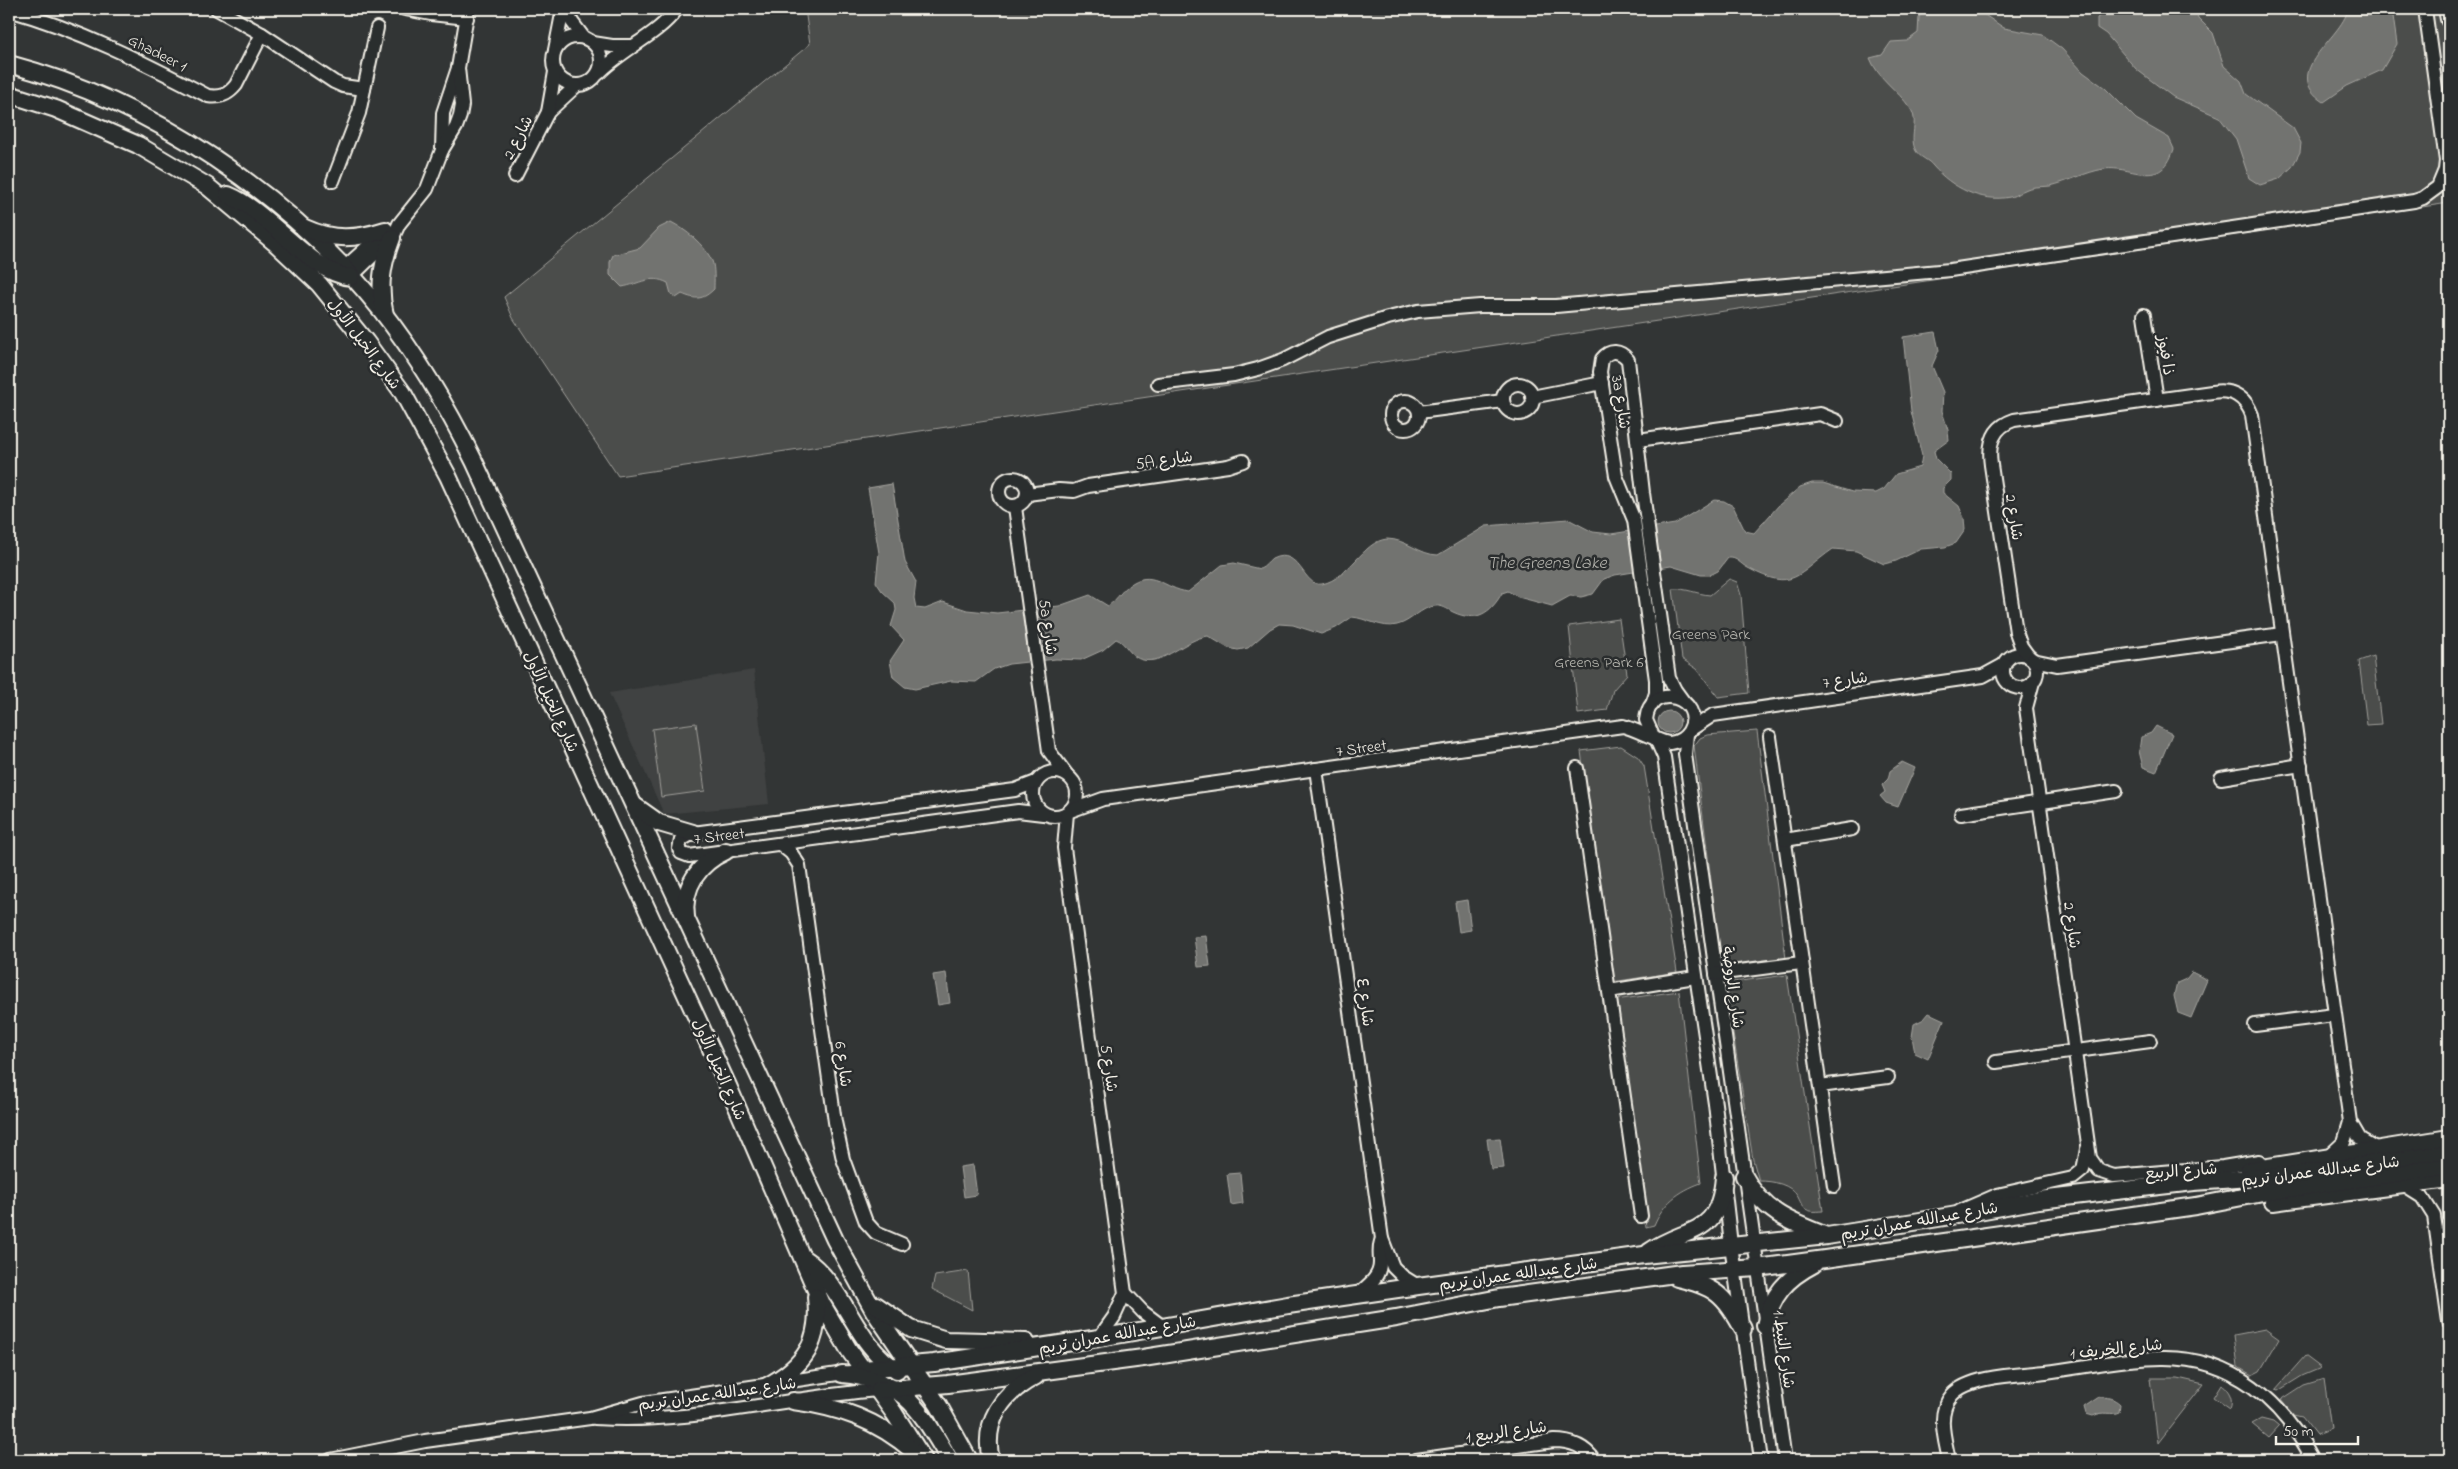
<svg xmlns="http://www.w3.org/2000/svg" width="2458" height="1469" font-family="'Indie Flower','Playpen Sans Arabic',sans-serif">
<style>
.built{fill:#404242}
.green{fill:#4b4d4c;stroke:#a09f9a}
.water{fill:#727370;stroke:#a6a5a0}
.lines{fill:none;stroke-linecap:round;stroke-linejoin:round}
.minor-casing{stroke:#f4f1e8;stroke-width:16}
.major-casing{stroke:#f4f1e8;stroke-width:20}
.minor{stroke:#2a2d2e;stroke-width:12}
.major{stroke:#2a2d2e;stroke-width:16}
.labels{text-anchor:middle;stroke-width:5;stroke-linejoin:round;paint-order:stroke}
.street-label{font-size:16px;fill:#f4f1e8;stroke:#2a2d2e}
.park-label{font-size:16px;fill:#b9b8b1;stroke:#2a2d2e}
.water-label{font-size:18px;font-style:italic;fill:#b3b2ac;stroke:#2a2d2e}
</style>
<rect width="100%" height="100%" fill="#323535"/>
<filter id="ink" filterUnits="userSpaceOnUse"><feTurbulence type="fractalNoise" baseFrequency=".02" numOctaves="2"/><feDisplacementMap in="SourceGraphic" scale="10" xChannelSelector="R" yChannelSelector="G"/><feConvolveMatrix kernelMatrix="1 2 1 2 8 2 1 2 1" color-interpolation-filters="sRGB"/></filter>
<g filter="url(#ink)">
<polygon class="built" points="754,670 769,804 664,814 609,693"/>
<g class="green">
<polygon points="805,9 2445,9 2449,45 2449,203 618,476 513,318 504,297 810,44"/>
<path d="M1729 579 1737 582 1741 595 1749 693 1718 697 1697 669 1682 659 1673 589C1686 588 1697 594 1710 595Z"/>
<polygon points="1619,619 1627,674 1613,690 1607,710 1578,714 1569,626"/>
<polygon points="2373,656 2381,724 2367,725 2359,661"/>
<polygon points="696,723 705,791 661,797 652,729"/>
<polygon points="1757,731 1786,959 1722,967 1694,746 1700,738 1707,735"/>
<polygon points="1621,746 1638,757 1644,766 1677,972 1612,982 1581,751"/>
<path d="M1787 975 1823 1211C1819 1211 1814 1212 1811 1211 1803 1210 1801 1203 1798 1197 1791 1184 1773 1181 1759 1181L1753 1160 1725 983Z"/>
<path d="M1679 991 1701 1183C1679 1191 1663 1203 1654 1225L1646 1227 1615 1000Z"/>
<polygon points="968,1271 972,1310 932,1289 935,1276"/>
<polygon points="2265,1329 2279,1339 2260,1371 2252,1375 2238,1367 2234,1335"/>
<polygon points="2305,1356 2321,1368 2302,1376 2278,1391 2275,1390"/>
<polygon points="2150,1378 2178,1378 2204,1384 2158,1443"/>
<polygon points="2324,1379 2331,1429 2316,1435 2302,1417 2293,1415 2281,1400 2304,1385"/>
<path d="M2221 1384C2229 1390 2234 1399 2230 1409L2213 1397Z"/>
<polygon points="2261,1419 2273,1422 2279,1427 2269,1438 2252,1424"/>
</g>
<g class="water">
<path d="M1927 9H1976L2004 28 2043 35 2062 49 2083 72 2105 88 2136 119 2169 138 2174 149C2160 192 2133 165 2104 169 2085 172 2068 182 2050 186 2042 187 2034 186 2027 189 2021 191 2016 196 2010 197 1981 203 1951 187 1933 166 1929 160 1919 157 1916 151 1908 137 1920 122 1910 108 1898 90 1878 79 1870 58L1882 55 1891 42 1907 41 1918 33 1919 17Z"/>
<polygon points="2109,9 2196,9 2198,18 2213,33 2224,66 2241,81 2246,94 2293,128 2301,143 2300,152 2292,167 2279,179 2260,185 2249,178 2236,139 2219,117 2173,97 2136,69 2106,34 2097,28 2097,18"/>
<path d="M2348 9H2392L2397 44 2382 70 2347 86 2324 102C2278 72 2342 39 2348 9Z"/>
<path d="M671 222C685 229 705 245 712 261 715 268 714 281 714 289 703 300 696 300 682 294L676 298 671 294 668 283C650 274 640 284 622 287L610 275V262L613 255 640 248 659 228Z"/>
<path d="M1935 332 1939 350 1932 366 1943 392 1942 411 1948 430 1949 440 1934 451 1936 459 1951 474V480L1943 488V493L1959 506 1964 518 1965 530 1956 543 1945 547 1921 549 1896 561 1884 564 1856 551 1833 549C1797 574 1794 593 1748 568 1740 564 1737 557 1728 558L1718 571 1710 575H1701L1671 566 1615 575 1604 579 1593 594 1581 597 1570 596 1552 606 1518 597 1508 591 1502 593C1491 613 1476 623 1453 612 1447 609 1442 605 1435 606 1421 607 1411 622 1397 625 1382 629 1366 618 1352 617L1336 628 1321 634 1293 625 1279 624 1270 629 1248 648 1238 650 1228 648 1208 636C1185 639 1164 665 1143 660 1130 658 1126 642 1116 639L1103 650 1081 660 1056 659 1009 664 994 669 976 682 951 681 915 689 905 687 893 677 890 661 904 640 891 626 896 610 895 603 882 591 876 582 879 553 868 488 892 484 905 562 916 582 914 598 916 608 925 609 943 602 967 610 997 613 1059 606 1090 595 1108 606C1116 601 1120 592 1128 586 1152 567 1164 589 1188 592L1222 565 1234 563 1260 569C1265 567 1268 562 1272 559 1300 545 1303 588 1322 584 1350 578 1363 541 1387 539 1406 539 1420 555 1438 555L1486 526 1568 519 1593 532 1611 534 1675 524 1714 500 1724 501 1733 506 1745 531 1754 533 1779 505 1800 487 1812 483H1823L1852 492 1876 493 1884 489 1896 474 1920 467 1922 456 1911 411 1903 337Z"/>
<circle cx="1669" cy="722" r="11"/>
<polygon points="2156,726 2172,734 2156,772 2143,767 2139,751 2141,737 2151,733"/>
<polygon points="1902,762 1915,768 1898,807 1886,803 1880,796 1885,792 1882,785 1888,779 1890,771"/>
<polygon points="1467,900 1471,930 1459,932 1455,902"/>
<polygon points="1206,936 1210,966 1198,967 1194,937"/>
<polygon points="2192,972 2207,980 2191,1018 2178,1013 2174,996 2177,983 2186,979"/>
<polygon points="946,973 950,1003 938,1005 933,975"/>
<polygon points="1929,1013 1944,1020 1928,1059 1915,1053 1912,1037 1914,1024 1924,1019"/>
<polygon points="1500,1138 1504,1168 1491,1169 1487,1139"/>
<polygon points="973,1165 977,1195 964,1197 960,1167"/>
<polygon points="1240,1173 1243,1203 1231,1205 1227,1174"/>
<path d="M2099 1397C2107 1397 2114 1398 2120 1404L2119 1412C2111 1416 2105 1410 2093 1416L2086 1414 2084 1407Z"/>
</g>
<g class="lines">
<defs>
<g id="minor">
<polyline points="217,9 262,34 334,82 343,86 364,89"/>
<polyline points="405,9 431,14 467,18"/>
<polyline points="566,9 572,22 584,38"/>
<path d="M9 10C80 30 143 62 208 96 220 98 228 95 236 85L262 34"/>
<circle cx="577" cy="61" r="24"/>
<polyline points="593,43 612,46 631,46"/>
<polyline points="555,50 563,9"/>
<path d="M599 73C622 49 657 36 677 9"/>
<polyline points="548,112 576,86"/>
<polyline points="442,150 443,113 458,68 468,9"/>
<polyline points="515,176 548,112 555,72"/>
<polyline points="333,181 359,113 377,28"/>
<polyline points="343,269 384,232"/>
<polyline points="351,277 394,235 399,224 427,189 442,150 456,127 460,116 462,105 458,68"/>
<polyline points="2144,315 2157,400"/>
<polyline points="1158,384 1234,375 1258,369 1283,360 1328,337 1388,318 1418,311 1480,306 1556,306 1950,270 2414,201 2423,198 2438,187 2445,170 2446,161 2425,9"/>
<circle cx="1518" cy="399" r="15"/>
<polyline points="1532,397 1602,383"/>
<circle cx="1405" cy="415" r="14"/>
<polyline points="1419,412 1503,401"/>
<polyline points="1638,440 1820,414 1837,421"/>
<circle cx="1013" cy="492" r="14"/>
<polyline points="1027,494 1059,490 1074,491 1088,486 1228,466 1243,461"/>
<polyline points="1015,507 1049,751 1067,775"/>
<circle cx="2020" cy="671" r="17"/>
<path d="M2029 657 2021 646 2016 632 1991 465C1988 444 1993 427 2014 420L2212 392C2232 389 2245 396 2252 415L2350 1122 2360 1139 2377 1149"/>
<polyline points="2033,660 2057,665 2282,634"/>
<polyline points="2033,682 2026,708 2090,1158 2099,1171 2114,1176 2223,1167 2259,1161"/>
<path d="M1652 705 1656 693V680L1634 520 1616 476 1600 372 1602 359C1610 349 1620 350 1628 360L1643 493 1669 678 1675 690 1683 701"/>
<polyline points="1690,730 1713,715 1983,676 2005,664"/>
<polyline points="1687,734 1685,754 1785,1460"/>
<polyline points="1770,737 1834,1186"/>
<polyline points="1656,739 1664,757 1715,1104 1731,1245 1761,1460"/>
<polyline points="1577,768 1641,1216"/>
<polyline points="1316,769 1382,1239 1393,1267 1402,1276 1418,1286"/>
<circle cx="1055" cy="794" r="22"/>
<polyline points="2221,778 2301,765"/>
<polyline points="1036,782 1015,790 693,833 681,840 679,849 681,853 689,856 1018,811 1043,814"/>
<path d="M1070 811 1103 799 1623 726C1635 729 1662 743 1670 743 1678 742 1685 738 1689 731 1707 699 1650 679 1646 720L1653 736"/>
<polyline points="1067,813 1064,848 1125,1293 1114,1317 1099,1338"/>
<polyline points="1961,814 2116,791"/>
<polyline points="1785,840 1852,829"/>
<polyline points="780,844 791,853 799,865 835,1122 843,1159 866,1222 876,1233 902,1244"/>
<polyline points="1716,974 1801,963"/>
<polyline points="1609,991 1695,977"/>
<polyline points="2255,1025 2334,1015"/>
<polyline points="1996,1062 2150,1041"/>
<polyline points="1820,1086 1888,1077"/>
<polyline points="2329,1156 2344,1142 2350,1122"/>
<polyline points="2403,1185 2422,1197 2434,1216 2449,1322"/>
<polyline points="1960,1211 1997,1195 2073,1178 2083,1170 2087,1149"/>
<polyline points="1125,1293 1143,1312 1163,1327"/>
<path d="M1357 1295C1367 1286 1380 1278 1380 1263 1380 1254 1378 1247 1382 1239"/>
<path d="M595 1418C691 1425 783 1397 879 1390"/>
<polyline points="330,1460 425,1441 590,1418 643,1403 851,1372"/>
<path d="M1416 1460 1554 1441C1570 1441 1585 1446 1594 1460"/>
<path d="M1949 1460C1945 1439 1936 1413 1952 1395 1970 1375 2020 1375 2046 1372 2085 1367 2124 1358 2162 1358 2232 1357 2283 1401 2313 1460"/>
</g>
<g id="major">
<polyline points="2447,9 2449,19"/>
<path d="M9 64C152 102 289 195 381 310 418 357 448 408 474 461L835 1240 874 1311 939 1406 969 1460"/>
<polyline points="9,94 56,109 138,145 207,186 274,242 319,284 366,342 403,393 448,476 527,647 728,1086 822,1304 849,1350 894,1413 924,1460"/>
<path d="M228 195C270 212 311 274 351 277"/>
<path d="M305 228C333 241 357 239 385 230"/>
<path d="M385 315C378 287 382 264 392 238"/>
<polyline points="635,806 659,823 693,833"/>
<path d="M686 917C682 887 699 863 726 851"/>
<polyline points="2249,1170 2449,1138"/>
<path d="M1744 1176C1762 1211 1790 1222 1824 1235"/>
<polyline points="2273,1202 2449,1179"/>
<path d="M1649 1252C1687 1225 1719 1239 1724 1177"/>
<path d="M803 1258C846 1286 854 1345 897 1370"/>
<path d="M1677 1278C1714 1286 1725 1295 1743 1329"/>
<polyline points="876,1305 911,1329 946,1340 1026,1342"/>
<path d="M1765 1326C1771 1295 1787 1278 1814 1264"/>
<polyline points="863,1369 934,1363 1099,1338 1288,1305 1418,1286 1644,1255 1827,1236 1951,1216 2039,1200 2194,1182 2291,1175 2449,1153"/>
<path d="M842 1374C906 1380 919 1409 950 1460"/>
<path d="M767 1386C805 1366 821 1341 816 1297"/>
<polyline points="879,1390 948,1384 1143,1358 1396,1318 1499,1298 1682,1273 1757,1268 1825,1259 2196,1206 2268,1192 2449,1166"/>
<path d="M793 1401C840 1407 877 1420 913 1451"/>
<path d="M991 1460C982 1422 1002 1393 1036 1376"/>
</g>
</defs>
<use href="#minor" class="minor-casing"/>
<use href="#major" class="major-casing"/>
<use href="#minor" class="minor"/>
<use href="#major" class="major"/>
</g>
</g>
<g class="labels">
<g class="street-label">
<text transform="translate(158 52) rotate(27)" y="6">Ghadeer 1</text>
<text transform="translate(517 137) rotate(-63)" y="6">شارع 2</text>
<text transform="translate(365 343) rotate(53)" y="6">شارع الخيل الأول</text>
<text transform="translate(2167 355) rotate(81)" y="6">ذا فيوز</text>
<text transform="translate(1622 402) rotate(81)" y="6">3a شارع</text>
<text transform="translate(1164 459) rotate(-8)" y="6">5A شارع</text>
<text transform="translate(2015 517) rotate(81)" y="6">شارع 2</text>
<text transform="translate(1049 627) rotate(82)" y="6">5a شارع</text>
<text transform="translate(1845 679) rotate(-8)" y="6">شارع 7</text>
<text transform="translate(552 701) rotate(65)" y="6">شارع الخيل الأول</text>
<text transform="translate(1361 747) rotate(-8)" y="6">7 Street</text>
<text transform="translate(719 835) rotate(-7)" y="6">7 Street</text>
<text transform="translate(2073 925) rotate(82)" y="6">شارع 2</text>
<text transform="translate(1734 987) rotate(82)" y="6">شارع الروضة</text>
<text transform="translate(1366 1002) rotate(82)" y="6">شارع ٤</text>
<text transform="translate(844 1064) rotate(82)" y="6">شارع 6</text>
<text transform="translate(1110 1068) rotate(82)" y="6">شارع 5</text>
<text transform="translate(720 1069) rotate(66)" y="6">شارع الخيل الأول</text>
<text transform="translate(2181 1170) rotate(-4)" y="6">شارع الربيع</text>
<text transform="translate(2320 1170) rotate(-7)" y="6">شارع عبدالله عمران تريم</text>
<text transform="translate(1919 1220) rotate(-10)" y="6">شارع عبدالله عمران تريم</text>
<text transform="translate(1518 1273) rotate(-8)" y="6">شارع عبدالله عمران تريم</text>
<text transform="translate(1117 1334) rotate(-10)" y="6">شارع عبدالله عمران تريم</text>
<text transform="translate(2116 1348) rotate(-6)" y="6">شارع الخريف 1</text>
<text transform="translate(1785 1349) rotate(82)" y="6">شارع النبط 1</text>
<text transform="translate(717 1393) rotate(-8)" y="6">شارع عبدالله عمران تريم</text>
<text transform="translate(1506 1431) rotate(-8)" y="6">شارع الربيع 1</text>
</g>
<g class="park-label">
<text x="1711" y="639">Greens Park</text>
<text x="1599" y="667">Greens Park 6</text>
</g>
<g class="water-label">
<text x="1547" y="568">The Greens Lake</text>
</g>
</g>
<rect width="2458" height="1469" fill="none" stroke="#2a2d2e" stroke-width="30"/>
<rect x="15" y="15" width="2428" height="1439" fill="none" stroke="#f4f1e8" stroke-width="2" filter="url(#ink)"/>
<path d="M2276 1436v8h82v-8" fill="none" stroke="#f4f1e8" stroke-width="2.5"/>
<text x="2283" y="1436" font-size="15" fill="#f4f1e8" stroke="#2a2d2e" stroke-width="4" paint-order="stroke">50 m</text>
</svg>
